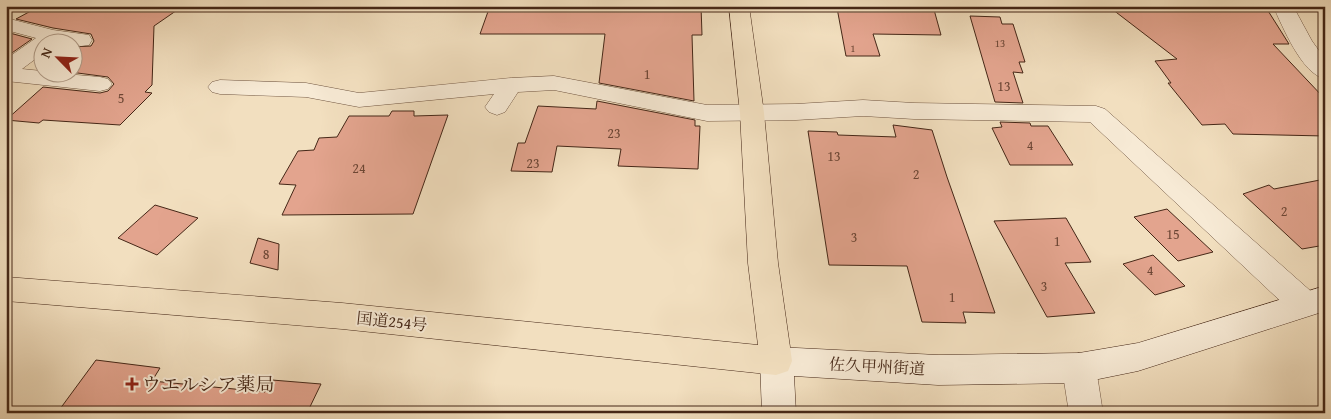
<svg xmlns="http://www.w3.org/2000/svg" width="1331" height="419" font-family="'Gentium Book Plus','Noto Serif JP',serif">
<style>
.building{fill:#e3a48e;stroke:#452717}
.lines{fill:none;stroke-linecap:round;stroke-linejoin:round}
.street-casing{stroke:#705541;stroke-width:1}
.secondary-casing{stroke:#452717;stroke-width:1}
.highway-casing{stroke:#452717;stroke-width:1}
.street{fill:#f7ead5;fill-rule:evenodd}
.secondary{fill:#f7ead5;fill-rule:evenodd}
.highway{fill:#f2dfbf;fill-rule:evenodd}
.poi-dot{fill:#8f2418;stroke:#f7ead5;stroke-width:2}
.labels{text-anchor:middle;stroke-width:4;stroke-linejoin:round;paint-order:stroke}
.far-number-label{font-size:11px;fill:#6c4635}
.number-label{font-size:14px;fill:#6c4635}
.street-label{font-size:16px;fill:#452717;stroke:#f7ead5}
.near-poi-label{font-size:19px;fill:#452717;stroke:#f7ead5;text-anchor:start}
</style>
<rect width="100%" height="100%" fill="#f2dfbf"/>
<filter id="stains"><feTurbulence type="fractalNoise" baseFrequency=".004" numOctaves="4"/><feColorMatrix values="0 0 0 0 .2 0 0 0 0 .09 0 0 0 0 .02 0 0 0 .5 -.17"/></filter>
<radialGradient id="worn" r=".72"><stop offset=".6" stop-color="#630" stop-opacity="0"/><stop offset="1" stop-color="#630" stop-opacity=".3"/></radialGradient>
<g class="building">
<polygon points="40,6 183,6 154,26 152,85 145,92 152,93 120,125 43,120 39,123 6,120 43,87 100,93 108,91 114,84 108,77 70,72 72,72 72,47 91,46 94,41 91,34 53,28 16,19"/>
<polygon points="490,6 701,6 702,35 692,35 694,101 599,83 605,34 480,34"/>
<polygon points="853,6 933,6 941,35 873,34 880,56 846,56 837,8 853,9"/>
<polygon points="1108,6 1265,6 1289,44 1273,44 1325,99 1325,136 1233,134 1225,124 1202,125 1168,83 1171,83 1155,61 1177,59"/>
<polygon points="970,16 1000,17 1002,24 1013,24 1025,62 1019,62 1023,73 1013,72 1023,103 995,102"/>
<polygon points="6,32 32,39 6,57"/>
<polygon points="597,101 695,120 695,126 700,126 698,169 618,166 621,149 557,146 552,172 511,171 518,143 525,143 538,106 596,109"/>
<polygon points="392,111 414,111 414,116 448,115 413,214 282,215 296,185 279,184 298,151 314,150 319,138 337,137 349,116 389,116"/>
<polygon points="1000,122 1030,123 1031,126 1048,126 1073,165 1010,165 992,128 1002,127"/>
<polygon points="893,125 932,130 947,177 995,313 963,312 966,323 922,322 907,266 829,265 808,131 837,132 838,135 896,137"/>
<polygon points="1325,179 1325,245 1302,249 1243,194 1269,185 1274,189"/>
<polygon points="155,205 198,218 157,255 118,238"/>
<polygon points="1167,209 1213,252 1178,261 1134,217"/>
<polygon points="1066,218 1091,262 1065,263 1095,313 1047,317 994,221"/>
<polygon points="258,238 279,244 278,270 250,263"/>
<polygon points="1153,255 1185,286 1155,295 1123,264"/>
<polygon points="96,360 160,368 152,381 265,392 272,380 321,384 307,413 57,413"/>
</g>
<g class="lines">
<defs>
<g id="street">
<path d="M1273 6H1293L1312 41 1325 59V79C1301 73 1283 27 1273 6Z"/>
<polygon points="6,18 53,30 89,35 92,40 89,45 81,46 72,45 72,42 42,42 42,54 22,69 42,71 42,72 100,77 108,79 112,84 108,89 100,91 6,81 6,59 36,38 6,30"/>
<polygon points="554,76 707,105 796,104 863,100 914,103 1096,106 1105,109 1314,294 1318,303 1314,312 1303,316 1292,312 1090,122 914,119 863,116 796,120 707,121 554,90 518,92 505,112 497,115 489,112 485,107 494,94 359,107 306,97 220,94 212,92 208,87 212,82 220,80 306,83 359,93 511,78"/>
<polygon points="1079,353 1091,358 1096,368 1103,413 1069,413 1062,368 1067,358"/>
</g>
<polygon id="secondary" points="1325,286 1325,311 1138,371 1079,383 938,385 794,376 796,413 762,413 760,361 764,351 776,347 938,355 1079,353 1138,343"/>
<polygon id="highway" points="729,6 749,6 764,113 778,263 792,361 788,371 776,375 342,329 6,301 6,277 342,303 758,345 748,263 740,113"/>
</defs>
<use href="#street" class="street-casing"/>
<use href="#secondary" class="secondary-casing"/>
<use href="#highway" class="highway-casing"/>
<use href="#street" class="street"/>
<use href="#secondary" class="secondary"/>
<use href="#highway" class="highway"/>
</g>
<path class="poi-dot" d="M129.5 376.5h5v5h5v5h-5v5h-5v-5h-5v-5h5z"/>
<g class="labels">
<g class="far-number-label">
<text x="1000" y="47">13</text>
<text x="853" y="52">1</text>
</g>
<g class="number-label">
<text x="647" y="79">1</text>
<text x="1004" y="91">13</text>
<text x="121" y="103">5</text>
<text x="614" y="138">23</text>
<text x="1030" y="150">4</text>
<text x="834" y="161">13</text>
<text x="533" y="168">23</text>
<text x="359" y="173">24</text>
<text x="916" y="179">2</text>
<text x="1284" y="216">2</text>
<text x="1173" y="239">15</text>
<text x="854" y="242">3</text>
<text x="1057" y="246">1</text>
<text x="266" y="259">8</text>
<text x="1150" y="275">4</text>
<text x="1044" y="291">3</text>
<text x="952" y="302">1</text>
</g>
<g class="street-label">
<text transform="translate(392 321) rotate(6)" y="6">国道254号</text>
<text transform="translate(877 366) rotate(3)" y="6">佐久甲州街道</text>
</g>
<g class="near-poi-label">
<text x="142" y="391">ウエルシア薬局</text>
</g>
</g>
<rect width="1331" height="419" fill="none" stroke="#f2dfbf" stroke-width="25"/>
<rect x="8" y="8" width="1316" height="404" fill="none" stroke="#452717" stroke-width="2.5"/>
<rect x="12" y="12" width="1306" height="394" fill="none" stroke="#452717"/>
<g transform="translate(58 58) rotate(294)"><circle r="24" fill="#f7ead5" stroke="#b09c89"/>
<path d="M0-4L9 19L0 12L-9 19Z" fill="#8f2418"/>
<text y="-8" font-size="14" font-weight="bold" text-anchor="middle" fill="#452717">N</text>
</g>
<rect width="100%" height="100%" filter="url(#stains)"/>
<rect width="100%" height="100%" fill="url(#worn)"/>
</svg>
